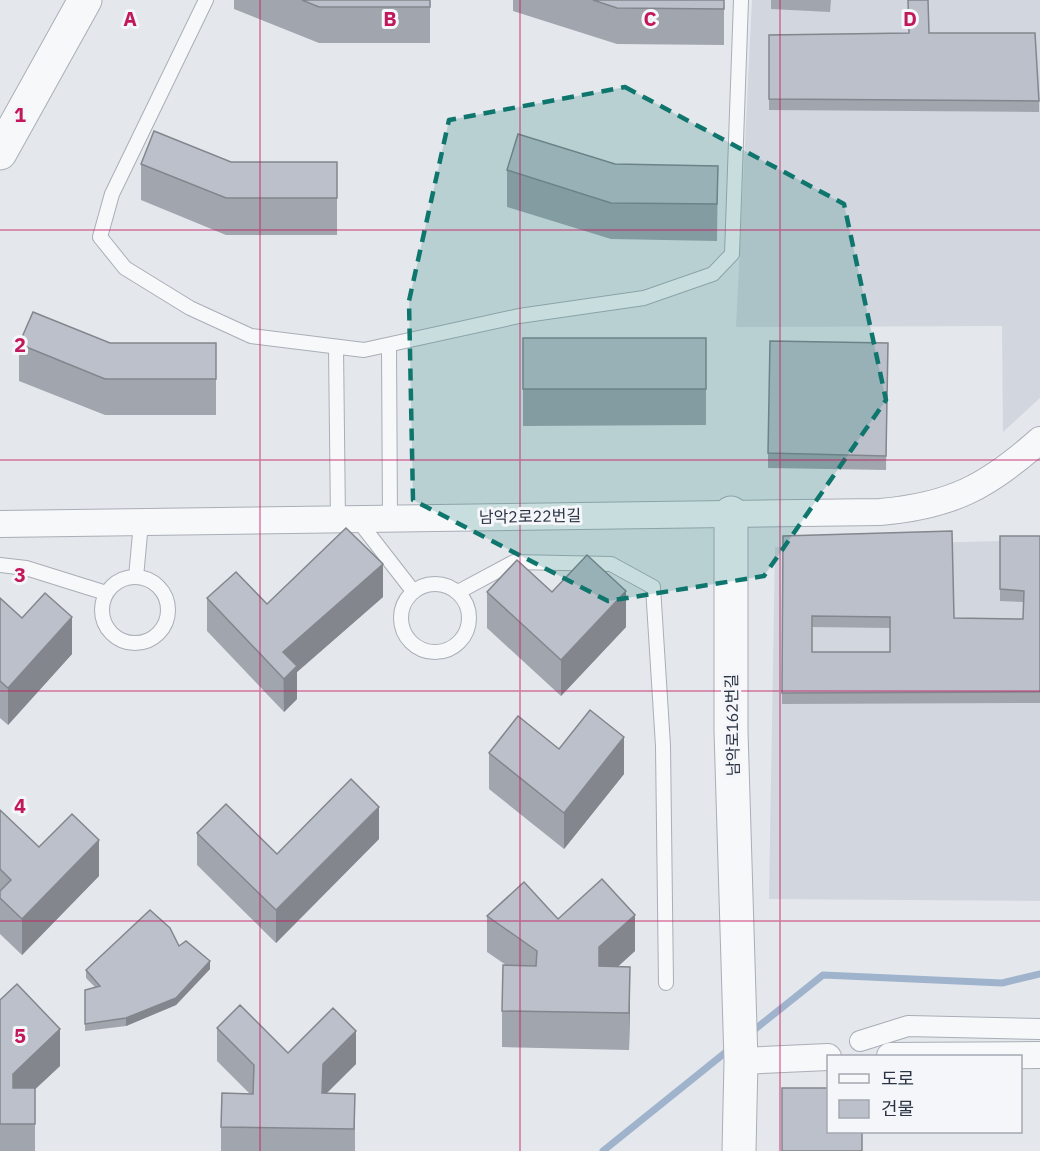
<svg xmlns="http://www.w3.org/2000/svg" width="1040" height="1151" font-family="'IBM Plex Sans','Noto Sans KR',sans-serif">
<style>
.built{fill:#d2d6de}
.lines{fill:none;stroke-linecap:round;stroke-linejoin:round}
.stream{stroke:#9fb4cc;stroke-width:7}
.service-casing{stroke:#a9aeb7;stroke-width:16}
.pedestrian-casing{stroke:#a9aeb7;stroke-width:22}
.minor-casing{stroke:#a9aeb7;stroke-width:28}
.tertiary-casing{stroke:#a9aeb7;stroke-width:35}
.service{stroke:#f7f8fa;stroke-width:14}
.pedestrian{stroke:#f7f8fa;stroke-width:20}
.minor{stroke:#f7f8fa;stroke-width:26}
.tertiary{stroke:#f7f8fa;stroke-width:33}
.wall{fill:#a1a5ae;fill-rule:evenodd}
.shaded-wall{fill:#83868d}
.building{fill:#bbc0ca;stroke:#83868d;stroke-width:1.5;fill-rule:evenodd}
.marked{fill:#0f766e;fill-opacity:0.2;stroke:#0f766e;stroke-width:4.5;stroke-dasharray:12 8;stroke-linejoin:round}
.grid{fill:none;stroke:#c2185b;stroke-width:1.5;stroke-opacity:0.55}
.labels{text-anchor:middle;stroke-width:6;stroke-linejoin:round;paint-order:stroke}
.street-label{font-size:16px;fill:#2b3445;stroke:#f4f6f9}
.grid-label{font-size:20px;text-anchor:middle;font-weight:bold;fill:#c2185b;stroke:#f4f6f9;stroke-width:6;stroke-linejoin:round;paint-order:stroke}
</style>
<rect width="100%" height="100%" fill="#e4e7ec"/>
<g class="built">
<polygon points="752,0 1040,0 1040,398 1003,432 1002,326 736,327"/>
<polygon points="1040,540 1040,901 769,899 775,547"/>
</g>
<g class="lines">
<g class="stream">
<polyline points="749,1034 823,975 1002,983 1040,974"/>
<polyline points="603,1151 731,1048"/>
</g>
<defs>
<g id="service">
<polyline points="206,0 112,194 100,237 125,268 190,308 251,336 364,350 519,316 644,298 713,274 732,254 741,0"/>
<polyline points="336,347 338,520"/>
<polyline points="389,347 390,519"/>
<polyline points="357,519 413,591"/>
<polyline points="0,565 26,568 106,593"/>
<circle cx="135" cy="610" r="33"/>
<polyline points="136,577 141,523"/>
<circle cx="435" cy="618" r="34"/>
<polyline points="458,592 514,562 611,564 653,587 663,746 666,983"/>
</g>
<polyline id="pedestrian" points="860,1041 908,1026 1040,1029"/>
<g id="minor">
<path d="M0 524 880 512C951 506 987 487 1040 440"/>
<polyline points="890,1056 1040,1055"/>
<polyline points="741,1061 828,1057"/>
</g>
<g id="tertiary">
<polyline points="0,153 85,0"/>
<polyline points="731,513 731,731 741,1061 739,1151"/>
</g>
</defs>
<use href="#service" class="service-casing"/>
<use href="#pedestrian" class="pedestrian-casing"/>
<use href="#minor" class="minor-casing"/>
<use href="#tertiary" class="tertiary-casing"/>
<use href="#service" class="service"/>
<use href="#pedestrian" class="pedestrian"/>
<use href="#minor" class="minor"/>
<use href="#tertiary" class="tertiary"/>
</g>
<g class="wall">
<polygon points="234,0 430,0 430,43 319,43 234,9"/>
<polygon points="513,0 724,0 724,45 617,44 513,11"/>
<polygon points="771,0 831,0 830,12 771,9"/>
<polygon points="909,33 929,33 1039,101 1039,112 769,110 769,35"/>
<polygon points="231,162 337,162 337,235 226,235 141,200 141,164"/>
<polygon points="615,164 718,166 717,241 611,239 507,207 507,170"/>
<polygon points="523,338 706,338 706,425 523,426"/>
<polygon points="110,343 216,343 216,415 105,415 19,381 19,344"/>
<polygon points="888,343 886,470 768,468 768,453"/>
<path d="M783 536 954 618 1023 619V602L1000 601V536H1040V703L782 704ZM812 627 890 628V652H812Z"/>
<polygon points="487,592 552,592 626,627 561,696 487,628"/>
<polygon points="383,597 297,672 297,699 284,712 207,631 207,598 267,604"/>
<polygon points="0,598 22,618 72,654 8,725 0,718"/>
<polygon points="559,749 624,774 564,849 489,789 489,753"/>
<polygon points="0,810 39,847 99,876 22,955 0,934"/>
<polygon points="197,833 277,854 379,839 276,943 197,865"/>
<polygon points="487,916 558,919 635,951 618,966 630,1003 629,1050 502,1047 502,1011 506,965 487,952"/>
<polygon points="179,946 210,969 176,1005 126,1026 85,1031 85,990 95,987 86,978 86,970"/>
<polygon points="0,1000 60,1066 35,1089 35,1151 0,1151"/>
<polygon points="217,1028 288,1053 356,1064 326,1093 355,1094 355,1151 221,1151 221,1127 250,1094 217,1061"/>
</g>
<g class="shaded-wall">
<polygon points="383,564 383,597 297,672 297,699 284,712 283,652"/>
<polygon points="626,591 626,627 561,696 561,660"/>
<polygon points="72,617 72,654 8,725 8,688"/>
<polygon points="624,737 624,774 564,849 564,813"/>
<polygon points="379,807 379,839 276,943 276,910"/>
<polygon points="99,840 99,876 22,955 22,919"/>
<polygon points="635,915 635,951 599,984 599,947"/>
<polygon points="210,961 210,969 176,1005 126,1026 126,1018"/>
<polygon points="630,967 630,1003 629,1050 629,1013"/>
<polygon points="60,1029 60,1066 13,1110 13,1074"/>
<polygon points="356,1031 356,1064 323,1097 322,1126 323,1064"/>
</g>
<g class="building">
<polygon points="302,0 430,0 430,7 319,7"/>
<polygon points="593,0 724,0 724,9 617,8"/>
<polygon points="908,0 928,0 929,33 1035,33 1039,101 769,99 769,35 909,33"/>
<polygon points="154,131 231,162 337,162 337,198 226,198 141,164"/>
<polygon points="518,134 615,164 718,166 717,204 611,203 507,170"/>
<polygon points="33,312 110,343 216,343 216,379 105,379 19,344"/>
<rect x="523" y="338" width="183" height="51"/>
<polygon points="770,341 888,343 886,456 768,453"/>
<polygon points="346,528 383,564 283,652 297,666 284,679 207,598 236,572 267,604"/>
<path d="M952 531 954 618 1023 619 1024 591 1000 589V536H1040V692L782 693 783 536ZM812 616 890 617V652H812Z"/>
<polygon points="587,555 626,591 561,660 487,592 517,560 552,592"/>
<polygon points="45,593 72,617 8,688 0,681 0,598 22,618"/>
<polygon points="590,710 624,737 564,813 489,753 518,716 559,749"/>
<polygon points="351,779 379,807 276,910 197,833 226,804 277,854"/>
<polygon points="0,810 39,847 72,814 99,840 22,919 0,898 0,891 11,880 0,869"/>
<polygon points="602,879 635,915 599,947 599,966 630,967 629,1013 502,1011 503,965 536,966 537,951 487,916 524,882 558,919"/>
<polygon points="150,910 170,928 179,946 186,941 210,961 176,998 126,1018 85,1024 85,990 100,986 86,970"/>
<polygon points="17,984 60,1029 13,1074 13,1088 35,1088 35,1124 0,1124 0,1000"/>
<polygon points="240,1005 288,1053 333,1008 356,1031 323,1064 322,1093 355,1094 354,1129 221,1127 222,1093 253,1094 254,1065 217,1028"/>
<polygon points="782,1088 828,1088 828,1131 862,1131 862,1151 782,1151"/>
</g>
<path class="marked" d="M625 87 844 204 886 400 764 576 608 601 413 500 409 301 449 120Z"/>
<path class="grid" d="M260 0V1151M520 0V1151M780 0V1151M0 230H1040M0 460H1040M0 691H1040M0 921H1040"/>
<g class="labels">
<g class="street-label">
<text transform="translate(530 516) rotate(-1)" y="6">남악2로22번길</text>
<text transform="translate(732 725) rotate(-91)" y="6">남악로162번길</text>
</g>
</g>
<g class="grid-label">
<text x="130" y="26">A</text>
<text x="390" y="26">B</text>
<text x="650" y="26">C</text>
<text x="910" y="26">D</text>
<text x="20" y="122">1</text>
<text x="20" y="352">2</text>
<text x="20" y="582">3</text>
<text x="20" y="813">4</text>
<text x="20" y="1043">5</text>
</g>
<rect x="827" y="1055" width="195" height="78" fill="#f4f6f9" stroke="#a4a8b1" stroke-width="1.5"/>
<rect x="839" y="1074" width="30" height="9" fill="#f7f8fa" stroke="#a4a8b1" stroke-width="1.5"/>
<text x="881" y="1085" font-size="18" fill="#2b3445">도로</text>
<rect x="839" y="1100" width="30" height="18" fill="#bbc0ca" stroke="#a4a8b1" stroke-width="1.5"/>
<text x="881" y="1115" font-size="18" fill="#2b3445">건물</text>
</svg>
